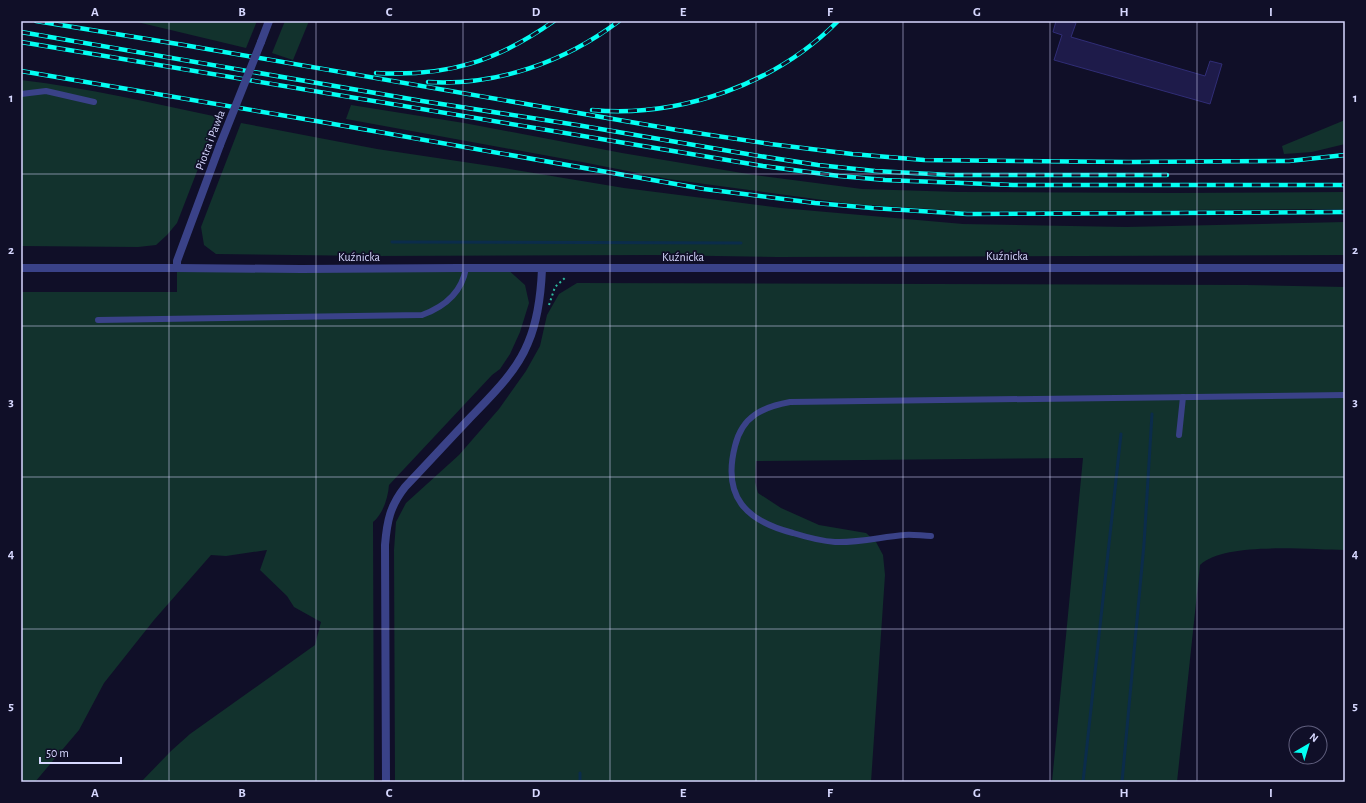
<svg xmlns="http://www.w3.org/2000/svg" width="1366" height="803" font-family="'Alegreya Sans',sans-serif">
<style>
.green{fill:#12322d}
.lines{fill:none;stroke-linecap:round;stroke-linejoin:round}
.stream{stroke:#0b2c4b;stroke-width:3}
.building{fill:#1e1b4a;stroke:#302d76}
.path{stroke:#2dbc9f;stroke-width:2;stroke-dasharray:2 3;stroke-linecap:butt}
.service{stroke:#3a4288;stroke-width:6}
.minor{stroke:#3a4288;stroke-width:8}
.tertiary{stroke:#3a4288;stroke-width:8}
.rail-casing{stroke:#03fff3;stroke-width:4.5}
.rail{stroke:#100f28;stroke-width:3;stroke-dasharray:9;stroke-linecap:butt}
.tertiary-bridge{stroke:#3a4288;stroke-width:8}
.grid{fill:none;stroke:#d7d8ff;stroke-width:1;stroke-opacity:0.55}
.labels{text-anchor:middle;stroke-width:3.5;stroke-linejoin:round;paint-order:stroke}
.street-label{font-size:12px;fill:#d7d8ff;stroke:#100f28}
.neatline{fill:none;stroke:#d7d8ff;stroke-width:1.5}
.grid-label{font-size:13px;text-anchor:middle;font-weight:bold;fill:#d7d8ff}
</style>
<rect width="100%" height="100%" fill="#100f28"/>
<g class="green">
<polygon points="133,21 257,21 246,48"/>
<polygon points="285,21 309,21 293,60 272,53"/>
<path d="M21 80C88 88 152 103 218 117L177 223 167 235 156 245 138 247 21 246Z"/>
<polygon points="351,105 464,123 622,153 754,175 862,189 959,192 1174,193 1345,192 1345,209 962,211 852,204 668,179 582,162 346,119"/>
<polygon points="1345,120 1345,144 1312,152 1284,154 1282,146"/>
<polygon points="241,123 377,149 504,168 624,188 781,208 963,224 1126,227 1345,222 1345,255 777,257 654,255 373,256 216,254 204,245 201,227"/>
<path d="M177 268H506L525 285 529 303 520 332 510 354 500 369 492 375 389 485C388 498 383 514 373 522L374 782H141L171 751 190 734 315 645 321 622 294 607 287 596 260 570 267 550 226 556 211 555 154 620 104 683 79 730 35 782H21V292H177Z"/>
<path d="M577 283 1246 285 1345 287V550C1310 550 1225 541 1200 565L1177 782H1052L1083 458 756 461 755 482 758 493 781 508 819 525 866 533 876 542 883 555 885 575 871 782H395L394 550 396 522 406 503 459 455 499 409 526 371 540 346 547 315 559 294Z"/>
</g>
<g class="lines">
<g class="stream">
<polyline points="392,242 741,243"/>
<polyline points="580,773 580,782"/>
<polyline points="1083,782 1121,434"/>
<polyline points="1122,782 1144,544 1152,414"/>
</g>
</g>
<polygon class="building" points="1056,21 1070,21 1076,23 1071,37 1205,76 1210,61 1222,64 1210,104 1054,60 1062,35 1053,32"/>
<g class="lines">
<polyline class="path" points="549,305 555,287 566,277"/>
<g class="service">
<polyline points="21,94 46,91 94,102"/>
<path d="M98 320 422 315C444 307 462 292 466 268"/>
<polyline points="1179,435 1183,397"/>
<path d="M931 536C922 536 913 534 904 535 881 537 858 543 835 542 821 541 806 537 793 533 746 521 722 497 735 446 742 416 763 407 790 402L1345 395"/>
</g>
<path class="minor" d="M386 782 385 545C387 521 390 506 405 487 427 464 447 442 468 420 490 397 516 373 528 343 538 320 541 293 542 269"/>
<g class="tertiary">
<polyline points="261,42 269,21"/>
<polyline points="21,268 177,268 301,269 459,268 1345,268"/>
<polyline points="177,268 177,261 220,145"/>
</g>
<defs>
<g id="rail">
<polyline points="36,21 184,45 677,130 770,144 852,154 924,160 1129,162 1289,161 1345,155"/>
<polyline points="21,32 422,101 577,125 753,155 818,165 875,171 950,175 1167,175"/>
<polyline points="21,42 649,147 763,166 839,176 885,180 1013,185 1345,185"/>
<polyline points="21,71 322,122 704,189 815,203 872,208 967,214 1345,212"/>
<path d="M376 73C446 77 496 62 554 21"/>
<path d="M428 82C497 86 565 62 619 21"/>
<path d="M592 110C680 118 776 84 838 21"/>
</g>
</defs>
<use href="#rail" class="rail-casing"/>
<use href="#rail" class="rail"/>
<polyline class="tertiary-bridge" points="220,145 261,42"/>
</g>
<path class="grid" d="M169 21V782M316 21V782M463 21V782M610 21V782M756 21V782M903 21V782M1050 21V782M1197 21V782M21 174H1345M21 326H1345M21 477H1345M21 629H1345"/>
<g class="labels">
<g class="street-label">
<text transform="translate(210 140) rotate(-69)" y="4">Piotra i Pawła</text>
<text x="1007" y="260">Kuźnicka</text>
<text x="359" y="261">Kuźnicka</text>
<text x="683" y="261">Kuźnicka</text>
</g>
</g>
<rect width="1366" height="803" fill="none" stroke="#100f28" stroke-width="44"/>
<g transform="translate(1308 745) rotate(38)"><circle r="19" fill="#100f28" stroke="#605f7e"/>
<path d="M0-3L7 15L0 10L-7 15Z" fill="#03fff3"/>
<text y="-6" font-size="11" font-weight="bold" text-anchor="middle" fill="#d7d8ff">N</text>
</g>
<path d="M40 757v6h81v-6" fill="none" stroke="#d7d8ff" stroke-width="2"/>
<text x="46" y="757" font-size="12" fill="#d7d8ff" stroke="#100f28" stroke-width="3" paint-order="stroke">50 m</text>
<rect x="22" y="22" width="1322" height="759" class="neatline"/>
<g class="grid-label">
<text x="95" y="16">A</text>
<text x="242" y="16">B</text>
<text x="389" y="16">C</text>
<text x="536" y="16">D</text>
<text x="683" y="16">E</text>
<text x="830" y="16">F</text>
<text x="977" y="16">G</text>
<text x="1124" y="16">H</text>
<text x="1271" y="16">I</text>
<text x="11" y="102">1</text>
<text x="1355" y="102">1</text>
<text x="11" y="254">2</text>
<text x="1355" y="254">2</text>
<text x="11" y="406">3</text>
<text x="1355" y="406">3</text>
<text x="11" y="558">4</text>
<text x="1355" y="558">4</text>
<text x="11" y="710">5</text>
<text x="1355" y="710">5</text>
<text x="95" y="797">A</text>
<text x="242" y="797">B</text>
<text x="389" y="797">C</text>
<text x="536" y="797">D</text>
<text x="683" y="797">E</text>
<text x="830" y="797">F</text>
<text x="977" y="797">G</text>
<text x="1124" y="797">H</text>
<text x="1271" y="797">I</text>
</g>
</svg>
